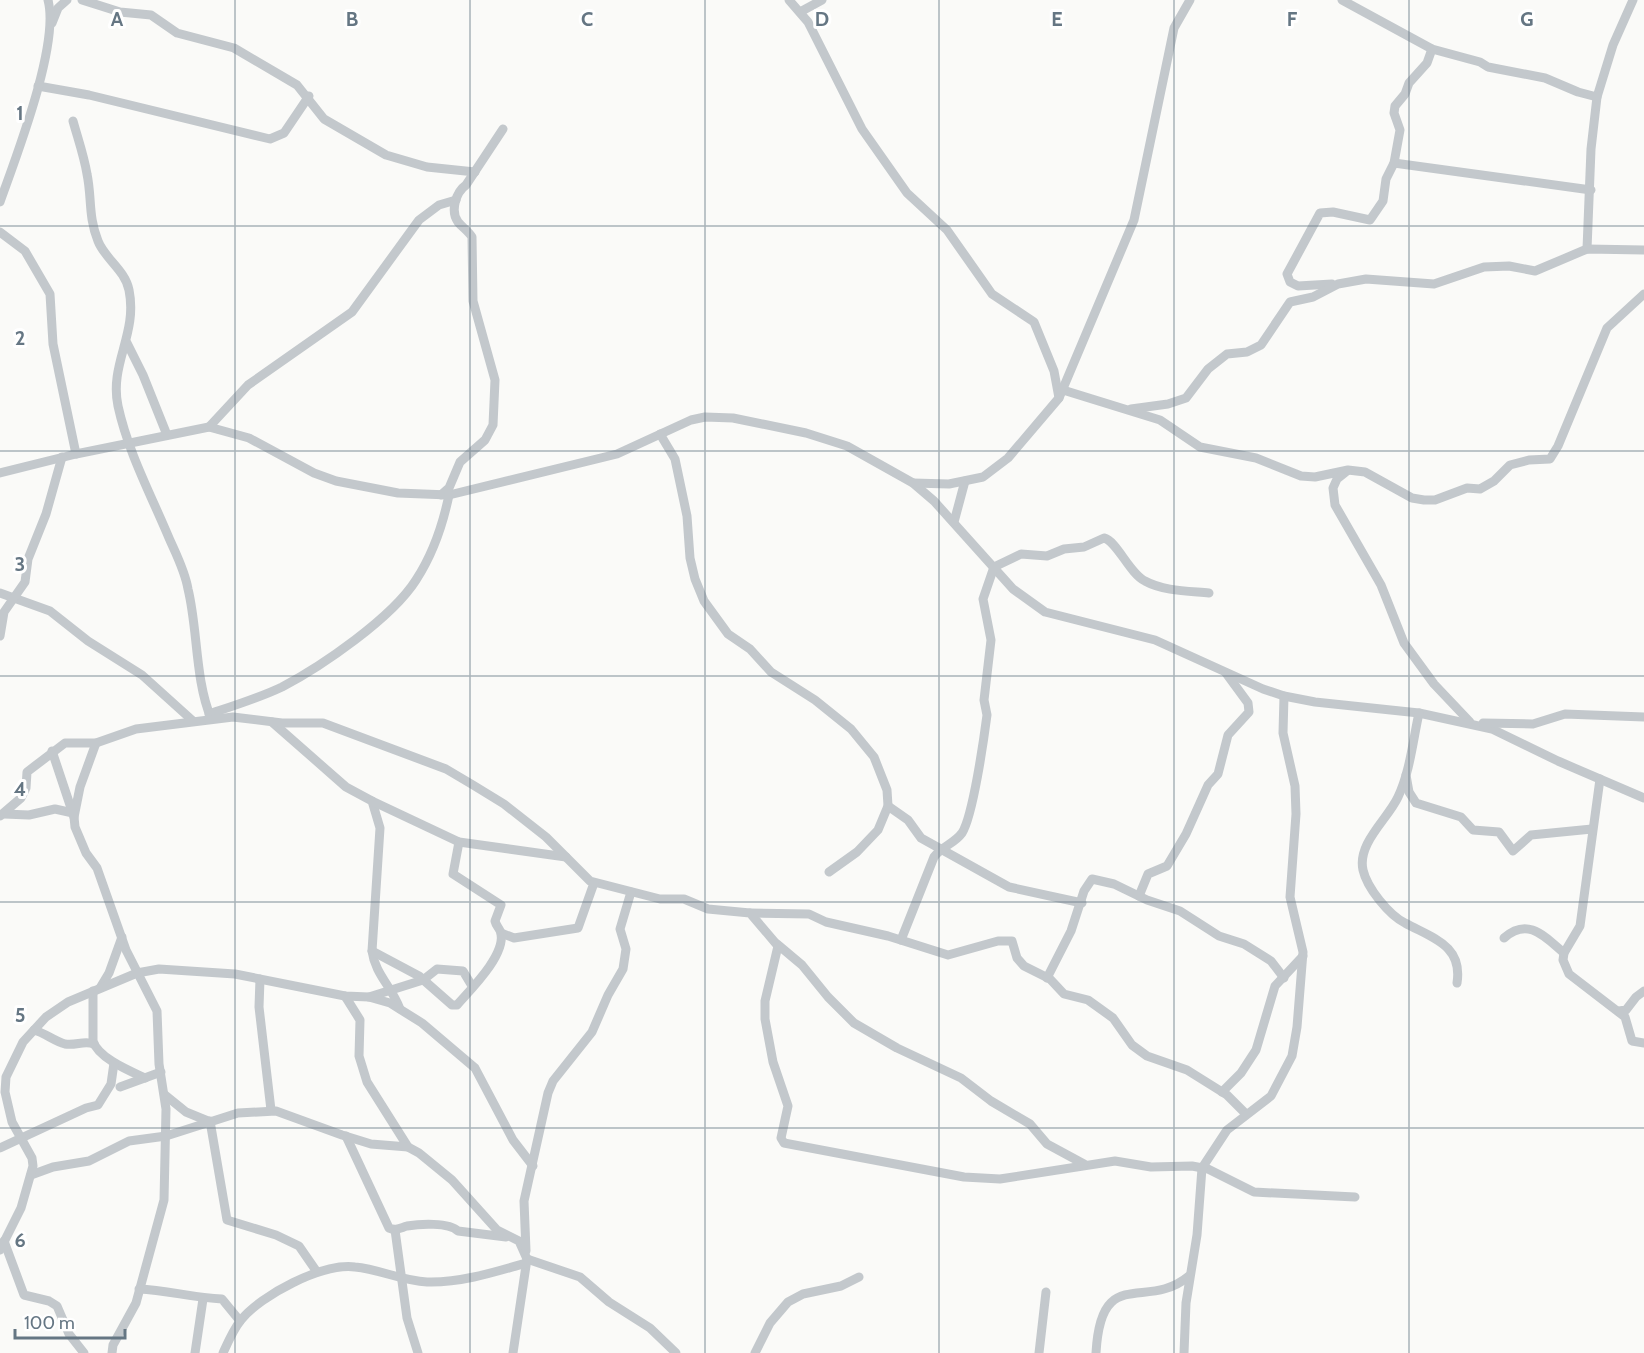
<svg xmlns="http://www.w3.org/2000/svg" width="1644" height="1353" font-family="Cabin,sans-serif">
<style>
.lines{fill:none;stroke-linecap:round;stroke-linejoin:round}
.minor{stroke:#c3c8cc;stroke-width:9}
.grid{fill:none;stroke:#657683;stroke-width:1.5;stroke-opacity:0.55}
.grid-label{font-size:20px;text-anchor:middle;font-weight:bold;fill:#657683;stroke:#fff;stroke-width:6;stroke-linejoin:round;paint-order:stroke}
</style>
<rect width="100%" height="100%" fill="#fafaf8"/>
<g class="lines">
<g class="minor">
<polyline points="82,0 120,12 151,15 177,33 234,48 297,85 324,119 386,155 427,167 475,172"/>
<polyline points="789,0 808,22 862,129 907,193 947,230 992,294 1034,322 1054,371 1059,398"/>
<polyline points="1342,0 1432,49 1480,62 1488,67 1545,78 1578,92 1597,97"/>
<polyline points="800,12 822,0"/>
<polyline points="52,23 58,8 67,0"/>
<polyline points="38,86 89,95 270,139 284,133 309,96"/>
<path d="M73 121C78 139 84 156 87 174 92 198 88 216 98 241 105 259 125 270 129 290 138 334 109 364 118 406 128 452 151 495 169 538 176 554 185 571 188 589 198 630 195 680 211 718"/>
<polyline points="1394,163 1591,190"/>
<path d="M0 202C16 157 60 44 48 0"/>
<polyline points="0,232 25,251 50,294 53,344 76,454"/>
<polyline points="1587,249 1591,149 1597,97 1613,45 1633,0"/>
<polyline points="1332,284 1298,286 1290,282 1287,274 1320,213 1333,212 1370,220 1383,201 1386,179 1394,163 1400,130 1394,113 1395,106 1405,94 1409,83 1427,63 1432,49"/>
<polyline points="127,343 143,375 167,435"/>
<polyline points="1063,390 1160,420 1200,447 1256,458 1301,476 1315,477 1348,470 1365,472 1412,498 1424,500 1435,500 1467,488 1480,489 1494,481 1510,465 1529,460 1550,459 1558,446 1607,328 1644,294"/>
<polyline points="1131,409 1168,404 1186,398 1208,369 1227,354 1247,352 1261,345 1290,302 1313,297 1338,284 1366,279 1434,284 1484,267 1509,266 1535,271 1587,249 1644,250"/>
<polyline points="209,427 248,385 352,312 419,220 439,205 456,200"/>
<polyline points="660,434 675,459 687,516 690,558 695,579 704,601 728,634 750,649 771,672 815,700 851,729 874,757 887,790 888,806 878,830 857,852 829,872"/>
<polyline points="1347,471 1337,479 1333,488 1335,505 1381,585 1404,643 1434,684 1470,722"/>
<polyline points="0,473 76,454 209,427 249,438 314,473 336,481 398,493 449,495 617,454 691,420 705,417 733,418 806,433 847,446 913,483 934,501 1013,589 1045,612 1155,640 1263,689 1284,696 1315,702 1419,713 1492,729 1558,761 1644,798"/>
<polyline points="913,483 949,484 983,477 1008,458 1059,398 1134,220 1174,28 1190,0"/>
<path d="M441 495 449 488 460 462 485 440 493 425 495 380 473 301 472 237C468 231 463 228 458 222 450 211 456 192 466 185L503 129"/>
<polyline points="954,522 965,481"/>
<polyline points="0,593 50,611 88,641 142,675 193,721"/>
<polyline points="0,636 4,612 25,582 28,559 46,514 62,457"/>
<path d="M1419 713C1413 740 1410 772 1398 797 1388 819 1357 843 1363 870 1367 888 1389 915 1405 923 1432 938 1463 945 1457 983"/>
<path d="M209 714C233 706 259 698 282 687 322 666 392 618 416 580 433 554 443 524 449 495"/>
<path d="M272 722 346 787 372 801 380 828 372 951C375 974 392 987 400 1009"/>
<polyline points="1483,723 1533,724 1565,714 1644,717"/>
<polyline points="96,743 80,787 74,817 75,827 86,853 97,868 126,950 157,1011 159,1064 166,1109 164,1200 136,1303 113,1345 112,1353"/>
<polyline points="52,751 74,817"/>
<polyline points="1406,775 1409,792 1416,803 1461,817 1473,830 1499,832 1513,851 1531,835 1592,829"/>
<polyline points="1600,779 1580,926 1564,953 1563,960 1569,974 1625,1017 1632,1041 1644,1043"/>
<polyline points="372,801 459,842 566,857"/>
<polyline points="888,806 908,820 921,838 1009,887 1082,903"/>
<polyline points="4,814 29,815 55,809 73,813"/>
<polyline points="0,816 21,798 26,788 27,772 65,743 96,743 136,729 233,717 282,723 323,723 446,769 473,785 504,804 546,837 590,881 660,899 684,899 708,909 750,913 778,946 765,1001 765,1019 773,1062 788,1106 781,1138 784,1143 964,1177 1000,1179 1115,1161 1151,1167 1192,1166 1208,1169 1254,1192 1355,1197"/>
<polyline points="1139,896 1148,874 1167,866 1186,834 1208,785 1218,774 1228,735 1249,712 1248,703 1226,673"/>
<polyline points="750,913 809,914 826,922 888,936 948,955 998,941 1012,941 1017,958 1024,966 1050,979 1064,994 1088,1000 1113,1018 1132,1045 1147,1056 1187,1070 1227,1095 1246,1114"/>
<polyline points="501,933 514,938 578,928 594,883"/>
<path d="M1504 938C1528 917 1544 936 1564 953"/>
<path d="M901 940 934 857C942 846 954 844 962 833 973 816 984 738 987 715L984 700 991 640 983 599 994 567 1021 554 1047 556 1064 549 1084 547 1104 538C1117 541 1129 573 1145 581 1163 591 1188 591 1209 593"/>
<polyline points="777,944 802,965 828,997 854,1023 897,1048 961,1078 991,1101 1030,1124 1047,1144 1084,1164"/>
<path d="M372 951 419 976 452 1005H457C470 990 505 956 501 934 501 930 496 926 495 921L501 905 453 874 459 842"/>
<polyline points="1047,978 1071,931 1084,891 1092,879 1114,884 1147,900 1180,911 1219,936 1244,944 1271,961 1284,978"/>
<polyline points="260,979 259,1007 271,1110"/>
<polyline points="100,988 109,973 122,937"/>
<path d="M93 991V1041C98 1058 130 1071 145 1078"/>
<polyline points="345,996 360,1020 359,1056 367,1082 408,1147"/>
<polyline points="369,997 423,980 437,969 463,971 472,986"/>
<polyline points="1619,1011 1626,1010 1636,997 1644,991"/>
<path d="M34 1030C45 1033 54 1041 65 1044 76 1046 84 1040 94 1044"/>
<polyline points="120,1087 161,1072"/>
<polyline points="1222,1092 1241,1073 1256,1050 1275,986 1303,956"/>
<polyline points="165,1095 186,1112 208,1121"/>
<polyline points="210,1121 227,1220 276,1235 299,1246 317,1272"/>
<path d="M346 1136 389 1228C396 1231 400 1228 407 1226 419 1224 449 1222 458 1231L506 1237"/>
<polyline points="0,1148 86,1108 98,1105 111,1084 114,1063"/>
<polyline points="31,1175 53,1167 89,1161 129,1141 166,1136 238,1113 276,1111 342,1135 371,1144 408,1147 419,1153 452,1180 497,1230 519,1241 527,1259 513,1353"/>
<polyline points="395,1230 407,1318 418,1353"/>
<polyline points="4,1241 24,1295 49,1301 57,1306 69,1334 84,1353"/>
<polyline points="0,1250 21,1208 33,1166 32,1158 12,1122 5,1092 6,1077 23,1042 46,1017 68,1002 137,973 159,969 235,974 345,996 369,997 390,1003 422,1023 475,1068 513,1140 533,1166"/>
<polyline points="526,1251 524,1201 548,1093 553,1081 592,1032 608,995 623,969 626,949 620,929 631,892"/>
<polyline points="527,1259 580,1277 609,1302 650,1328 676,1353"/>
<path d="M139 1289C167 1290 193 1298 222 1299L240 1321"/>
<polyline points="195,1353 203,1299"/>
<path d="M223 1353C228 1342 233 1330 241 1320 261 1295 322 1263 355 1267 379 1269 402 1281 427 1282 460 1283 495 1272 526 1263"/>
<polyline points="755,1353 770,1323 788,1302 803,1294 841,1286 859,1277"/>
<polyline points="1039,1353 1046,1292"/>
<path d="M1096 1353C1101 1263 1146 1312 1189 1276"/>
<polyline points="1184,1353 1186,1303 1197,1235 1202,1168 1227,1130 1271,1096 1292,1056 1297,1027 1303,952 1290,897 1296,814 1295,786 1283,733 1284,696"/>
</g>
</g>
<path class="grid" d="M235 0V1353M470 0V1353M705 0V1353M939 0V1353M1174 0V1353M1409 0V1353M0 226H1644M0 451H1644M0 676H1644M0 902H1644M0 1128H1644"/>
<g class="grid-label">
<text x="117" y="26">A</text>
<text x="352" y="26">B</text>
<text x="587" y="26">C</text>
<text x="822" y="26">D</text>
<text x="1057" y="26">E</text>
<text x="1292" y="26">F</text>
<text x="1527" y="26">G</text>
<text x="20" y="120">1</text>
<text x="20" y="345">2</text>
<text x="20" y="571">3</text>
<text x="20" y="796">4</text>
<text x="20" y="1022">5</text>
<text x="20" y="1247">6</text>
</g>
<path d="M15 1329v9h110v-9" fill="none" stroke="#657683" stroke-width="3"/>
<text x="24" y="1329" font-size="18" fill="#657683" stroke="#ffffff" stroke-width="4.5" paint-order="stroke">100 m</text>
</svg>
